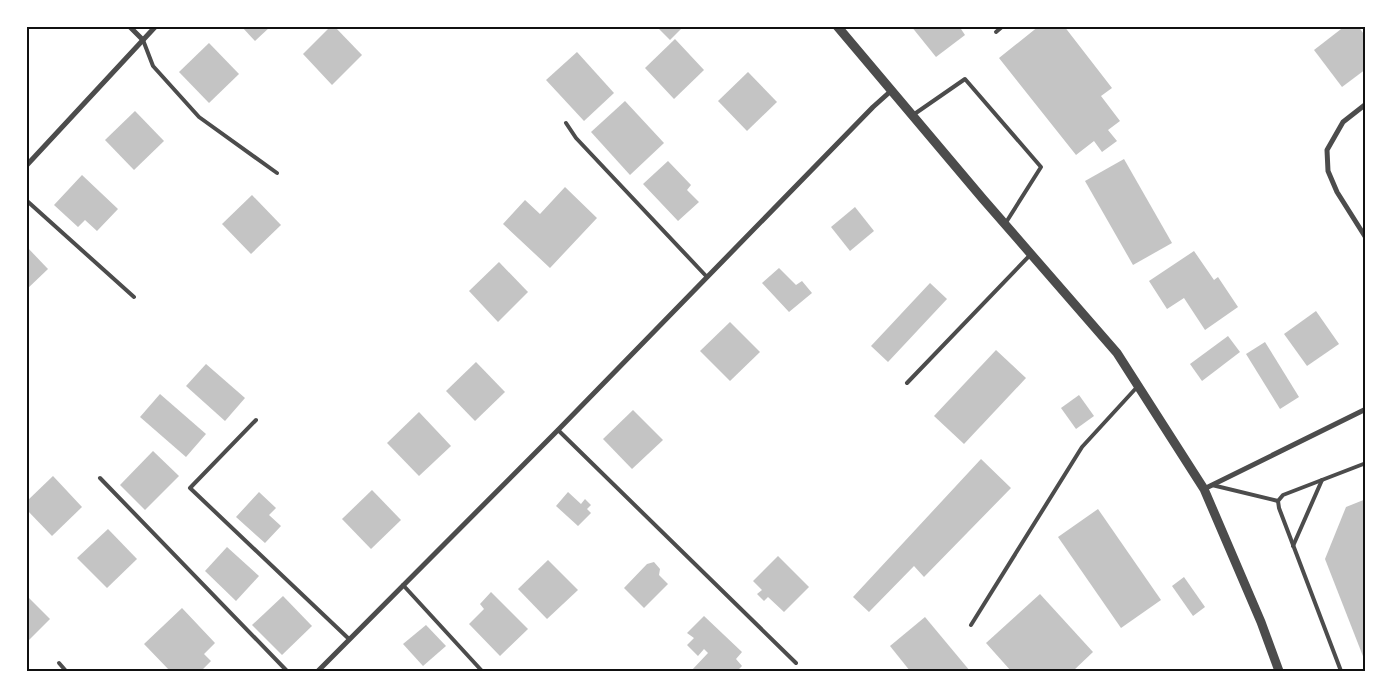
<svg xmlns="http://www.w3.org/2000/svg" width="1392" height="697" font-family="Arial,sans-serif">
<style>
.building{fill:#c4c4c4}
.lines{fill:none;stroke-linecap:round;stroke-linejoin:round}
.service{stroke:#4c4c4c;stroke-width:4}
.minor{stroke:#4c4c4c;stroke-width:5}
.tertiary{stroke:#4c4c4c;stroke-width:9}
.neatline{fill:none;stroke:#111;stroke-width:2}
</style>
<rect width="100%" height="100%" fill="#fff"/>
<g class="building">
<polygon points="241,26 271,26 255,41"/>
<polygon points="331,26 334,26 362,55 332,85 303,54"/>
<polygon points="656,26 684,26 670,40"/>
<polygon points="911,26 959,26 965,35 936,57"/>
<polygon points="1039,26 1047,26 1049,29 1053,26 1064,26 1112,88 1101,96 1120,121 1108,130 1117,141 1102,152 1094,141 1076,155 999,58"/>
<polygon points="1345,26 1358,26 1366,37 1366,69 1342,87 1314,50"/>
<polygon points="675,39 704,70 674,99 645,68"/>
<polygon points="209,43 239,74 209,103 179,72"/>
<polygon points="577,52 614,93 584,121 546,80"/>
<polygon points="748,72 777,102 747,131 718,101"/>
<polygon points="625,101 664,143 630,175 591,132"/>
<polygon points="135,111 164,141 134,170 105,140"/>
<polygon points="1124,159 1172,243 1133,265 1085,181"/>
<polygon points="668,161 691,185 687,190 699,202 678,221 643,184"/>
<polygon points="82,175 118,209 97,231 85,220 78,227 54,205"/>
<polygon points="565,187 597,218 550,268 503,224 525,200 540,214"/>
<polygon points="252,195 281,225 251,254 222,224"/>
<polygon points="855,207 874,231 850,251 831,227"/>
<polygon points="26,246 48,269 26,290"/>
<polygon points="1194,251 1214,280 1218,277 1238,307 1205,330 1184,298 1167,309 1149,281"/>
<polygon points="499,262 528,292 498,322 469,291"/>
<polygon points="779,268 796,285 802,281 812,293 789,312 762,283"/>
<polygon points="930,283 947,299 888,362 871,346"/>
<polygon points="1316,311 1339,344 1307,366 1284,334"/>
<polygon points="730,322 760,352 730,381 700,351"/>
<polygon points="1228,336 1240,352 1202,381 1190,364"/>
<polygon points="1265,342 1299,397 1280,409 1246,354"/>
<polygon points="996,350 1026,378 964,444 934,416"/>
<polygon points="476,362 505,392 475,421 446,391"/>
<polygon points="206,364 245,398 225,421 186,386"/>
<polygon points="160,394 206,434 186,457 140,417"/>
<polygon points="1079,395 1094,416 1076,429 1061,408"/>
<polygon points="633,410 663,440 632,469 603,439"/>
<polygon points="419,412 451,446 419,476 387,443"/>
<polygon points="153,451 179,476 145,510 120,485"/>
<polygon points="981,459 1011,488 924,577 914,566 869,612 853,597"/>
<polygon points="53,476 82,507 52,536 26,509 26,502"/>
<polygon points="372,490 401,520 371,549 342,519"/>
<polygon points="259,492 276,508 269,515 281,526 265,543 236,517"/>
<polygon points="568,492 581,504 585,499 591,505 587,509 591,513 578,526 556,506"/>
<polygon points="1366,499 1366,664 1325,559 1346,507"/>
<polygon points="1098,509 1161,600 1121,628 1058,537"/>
<polygon points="108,529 137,559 107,588 77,558"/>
<polygon points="227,547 259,576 236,601 205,571"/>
<polygon points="778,556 809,587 784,612 768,597 764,601 757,594 762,590 753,581"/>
<polygon points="548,560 578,590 547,619 518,589"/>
<polygon points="654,562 660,569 659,575 668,584 644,608 624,588 647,564"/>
<polygon points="1184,577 1205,607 1193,616 1172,586"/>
<polygon points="491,592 528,629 500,656 469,624 484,609 480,604"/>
<polygon points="1040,594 1093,652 1073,671 1011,671 986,643"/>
<polygon points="26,595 50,619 26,643"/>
<polygon points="283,596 312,626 282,655 252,625"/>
<polygon points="182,608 215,643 204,654 211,661 201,671 190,671 188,669 187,671 170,671 144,644"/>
<polygon points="704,616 742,652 736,659 742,666 737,671 691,671 708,653 704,649 698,656 687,645 694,638 687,633"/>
<polygon points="925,617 970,671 910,671 890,646"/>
<polygon points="426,625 446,646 423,666 403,644"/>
</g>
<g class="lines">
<g class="service">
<polyline points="996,32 1003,26"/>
<polyline points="143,40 153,66 199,117 277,173"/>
<polyline points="913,115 965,79 1041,167 1005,224"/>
<polyline points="566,123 576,138 707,277"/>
<polyline points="26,200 134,297"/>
<polyline points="907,383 1031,254"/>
<polyline points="256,420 190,488 349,639"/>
<polyline points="558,430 796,663"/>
<polyline points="100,478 287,671"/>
<polyline points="1212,485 1278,501"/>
<polyline points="1293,546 1322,480"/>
<polyline points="403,585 482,671"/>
<polyline points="971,625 1082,447 1138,386"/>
<polyline points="59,663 66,671"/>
<polyline points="1341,671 1279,508 1278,501 1283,495 1366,463"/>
</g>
<g class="minor">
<polyline points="129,26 143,40"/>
<polyline points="1366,104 1343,122 1327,150 1328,171 1337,192 1366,238"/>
<polyline points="26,166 156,26"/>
<polyline points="1204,489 1366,409"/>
<polyline points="318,671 558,430 873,107 892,90"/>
</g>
<polyline class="tertiary" points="837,26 983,199 1117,353 1204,489 1261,622 1279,671"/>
</g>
<rect width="1392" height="697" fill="none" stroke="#ffffff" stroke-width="55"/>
<rect x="28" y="28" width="1336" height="642" class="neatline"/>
</svg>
